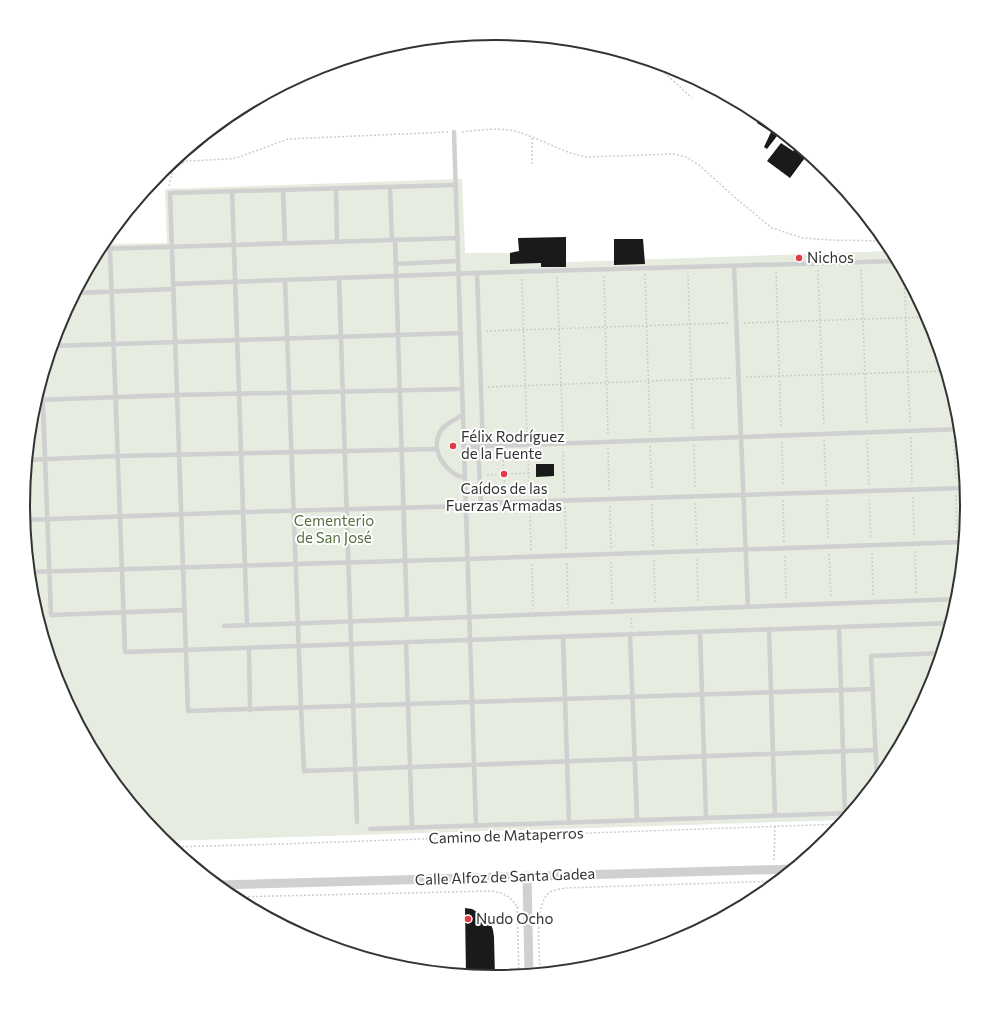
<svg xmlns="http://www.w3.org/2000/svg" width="991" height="1010" font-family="Commissioner,sans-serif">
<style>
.green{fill:#e6ecdf}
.building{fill:#1a1a1a}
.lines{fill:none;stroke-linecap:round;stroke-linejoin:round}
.path{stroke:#cdcdcd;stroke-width:1.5;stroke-dasharray:2 2;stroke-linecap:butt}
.lane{stroke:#d0d0d0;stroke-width:4.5}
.street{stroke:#d0d0d0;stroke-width:9}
.poi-dot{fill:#e63946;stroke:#fff;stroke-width:1.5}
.labels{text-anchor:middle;stroke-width:4;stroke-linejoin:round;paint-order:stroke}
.poi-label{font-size:15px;fill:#333;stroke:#fff;text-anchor:start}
.park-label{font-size:15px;fill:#56703f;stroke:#fff}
.street-label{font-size:15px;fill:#333;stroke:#fff}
.rim{fill:none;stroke:#333;stroke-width:2}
</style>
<rect width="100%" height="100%" fill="#fff"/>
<polygon class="green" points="462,179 465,253 510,253 510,264 893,251 932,324 959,413 968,505 959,597 932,686 888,768 845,820 164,841 103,767 59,686 32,597 23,505 32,413 59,324 102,244 167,243 165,189"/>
<g class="building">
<polygon points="762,116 790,139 787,143 777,136 767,149 764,147 771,132 757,123"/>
<polygon points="781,143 793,151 798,146 807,155 790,178 767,161"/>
<polygon points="566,237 566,267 541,267 541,263 510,264 510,253 519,251 518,238"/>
<polygon points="614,239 643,239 645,264 614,265"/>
<polygon points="536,464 554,464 554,476 536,477"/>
<polygon points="465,908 472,909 484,916 484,922 490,922 493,930 494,937 495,977 466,975"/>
</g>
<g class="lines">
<g class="path">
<polyline points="653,62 692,98"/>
<path d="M462 132C479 130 500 127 518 132 542 139 564 154 588 157L674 154 686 157 699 165 739 201 772 228 803 238 830 240 887 241"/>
<polyline points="532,164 532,136"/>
<polyline points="169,186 173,170 178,165 187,161 229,159 239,157 288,139 448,132"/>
<polyline points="861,269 867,425"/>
<polyline points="818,270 824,426"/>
<polyline points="776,272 781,428"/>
<polyline points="904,272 910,423"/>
<polyline points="645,274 650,433"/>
<polyline points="688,275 693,431"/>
<polyline points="604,276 608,434"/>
<polyline points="557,277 563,437"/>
<polyline points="522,279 527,439"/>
<polyline points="744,323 928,317"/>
<polyline points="486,331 728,323"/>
<polyline points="746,377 946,371"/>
<polyline points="488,387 732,378"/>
<polyline points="953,393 954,421"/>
<polyline points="911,437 912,483"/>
<polyline points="954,437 956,481"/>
<polyline points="867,439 869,485"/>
<polyline points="824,440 826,486"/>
<polyline points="782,442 783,486"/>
<polyline points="694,445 695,489"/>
<polyline points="650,446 652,490"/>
<polyline points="608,448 609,492"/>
<polyline points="563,451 564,493"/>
<polyline points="503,452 505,496"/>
<polyline points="528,452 529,495"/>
<polyline points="487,475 529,473"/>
<polyline points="956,495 957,535"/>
<polyline points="913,497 914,537"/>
<polyline points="869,499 871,539"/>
<polyline points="783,500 784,542"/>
<polyline points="827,500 828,540"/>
<polyline points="695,503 697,545"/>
<polyline points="652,504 653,546"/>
<polyline points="610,506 611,548"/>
<polyline points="565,507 566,549"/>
<polyline points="530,508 531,551"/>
<polyline points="958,549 959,591"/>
<polyline points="915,551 916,593"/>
<polyline points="872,553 873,595"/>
<polyline points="829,554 831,596"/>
<polyline points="785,556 786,598"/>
<polyline points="697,559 698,601"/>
<polyline points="654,560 655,602"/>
<polyline points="611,562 612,604"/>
<polyline points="567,563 568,607"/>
<polyline points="532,564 533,609"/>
<polyline points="631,618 632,628"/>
<polyline points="170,847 281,844 842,824"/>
<polyline points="774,860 775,826"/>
<path d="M232 897 491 891C503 893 510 895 517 907H519"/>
<polyline points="517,907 519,975"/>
<path d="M540 973C540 953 533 905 550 892 554 890 561 889 565 888L779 881"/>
</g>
<g class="lane">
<polyline points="454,132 476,826"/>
<polyline points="456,185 170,193 188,711 873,689"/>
<polyline points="390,187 392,240"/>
<polyline points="336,188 337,242"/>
<polyline points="283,190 285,243"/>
<polyline points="232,191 247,625"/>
<polyline points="395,240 407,619"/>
<polyline points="99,249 458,238"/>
<polyline points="110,249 125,652 951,623"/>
<polyline points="396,264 458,261"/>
<polyline points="734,266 748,607"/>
<polyline points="477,273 483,447"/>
<polyline points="339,278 357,822"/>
<polyline points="285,280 301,708 304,771 876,750"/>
<polyline points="173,284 477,273 898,261"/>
<polyline points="76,293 173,289"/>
<polyline points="52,346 461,333"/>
<polyline points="42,381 51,615 185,610"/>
<polyline points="36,400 177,395 462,389"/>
<path d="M463 415C456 419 447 423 442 429 428 448 445 474 465 478"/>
<polyline points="464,447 961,429"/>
<polyline points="478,447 481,503 966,488"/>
<polyline points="27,460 117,456 437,449"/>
<polyline points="24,520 244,512 466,506"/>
<polyline points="30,572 467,559 964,542"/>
<polyline points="224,626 958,599"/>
<polyline points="839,627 845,813"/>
<polyline points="769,629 775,815"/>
<polyline points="700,632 706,818"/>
<polyline points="630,634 637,820"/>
<polyline points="563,636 569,823"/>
<polyline points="406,642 412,828"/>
<polyline points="249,648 250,710"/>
<polyline points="877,781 871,656 942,653"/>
<polyline points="370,829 851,813"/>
</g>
<g class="street">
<polyline points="527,876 529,974"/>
<polyline points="217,885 794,869"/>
</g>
</g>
<g class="poi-dot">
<circle cx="799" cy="258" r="4"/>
<circle cx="453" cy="446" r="4"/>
<circle cx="504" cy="474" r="4"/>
<circle cx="468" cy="919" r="4"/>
</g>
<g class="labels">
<g class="poi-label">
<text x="807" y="263">Nichos</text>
<text x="461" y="442">Félix Rodríguez<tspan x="461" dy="17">de la Fuente</tspan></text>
<text x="504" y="494" text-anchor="middle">Caídos de las<tspan x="504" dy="17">Fuerzas Armadas</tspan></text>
<text x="476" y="924">Nudo Ocho</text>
</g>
<g class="park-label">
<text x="334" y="526">Cementerio<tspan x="334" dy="17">de San José</tspan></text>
</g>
<g class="street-label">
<text transform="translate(506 836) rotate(-2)" y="5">Camino de Mataperros</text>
<text transform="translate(505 877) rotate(-2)" y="5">Calle Alfoz de Santa Gadea</text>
</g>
</g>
<path d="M0 0H991V1010H0ZM30 505a465 465 0 1 1 930 0a465 465 0 1 1-930 0Z" fill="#fff" fill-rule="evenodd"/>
<path class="rim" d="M30 505a465 465 0 1 1 930 0a465 465 0 1 1-930 0Z"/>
</svg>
